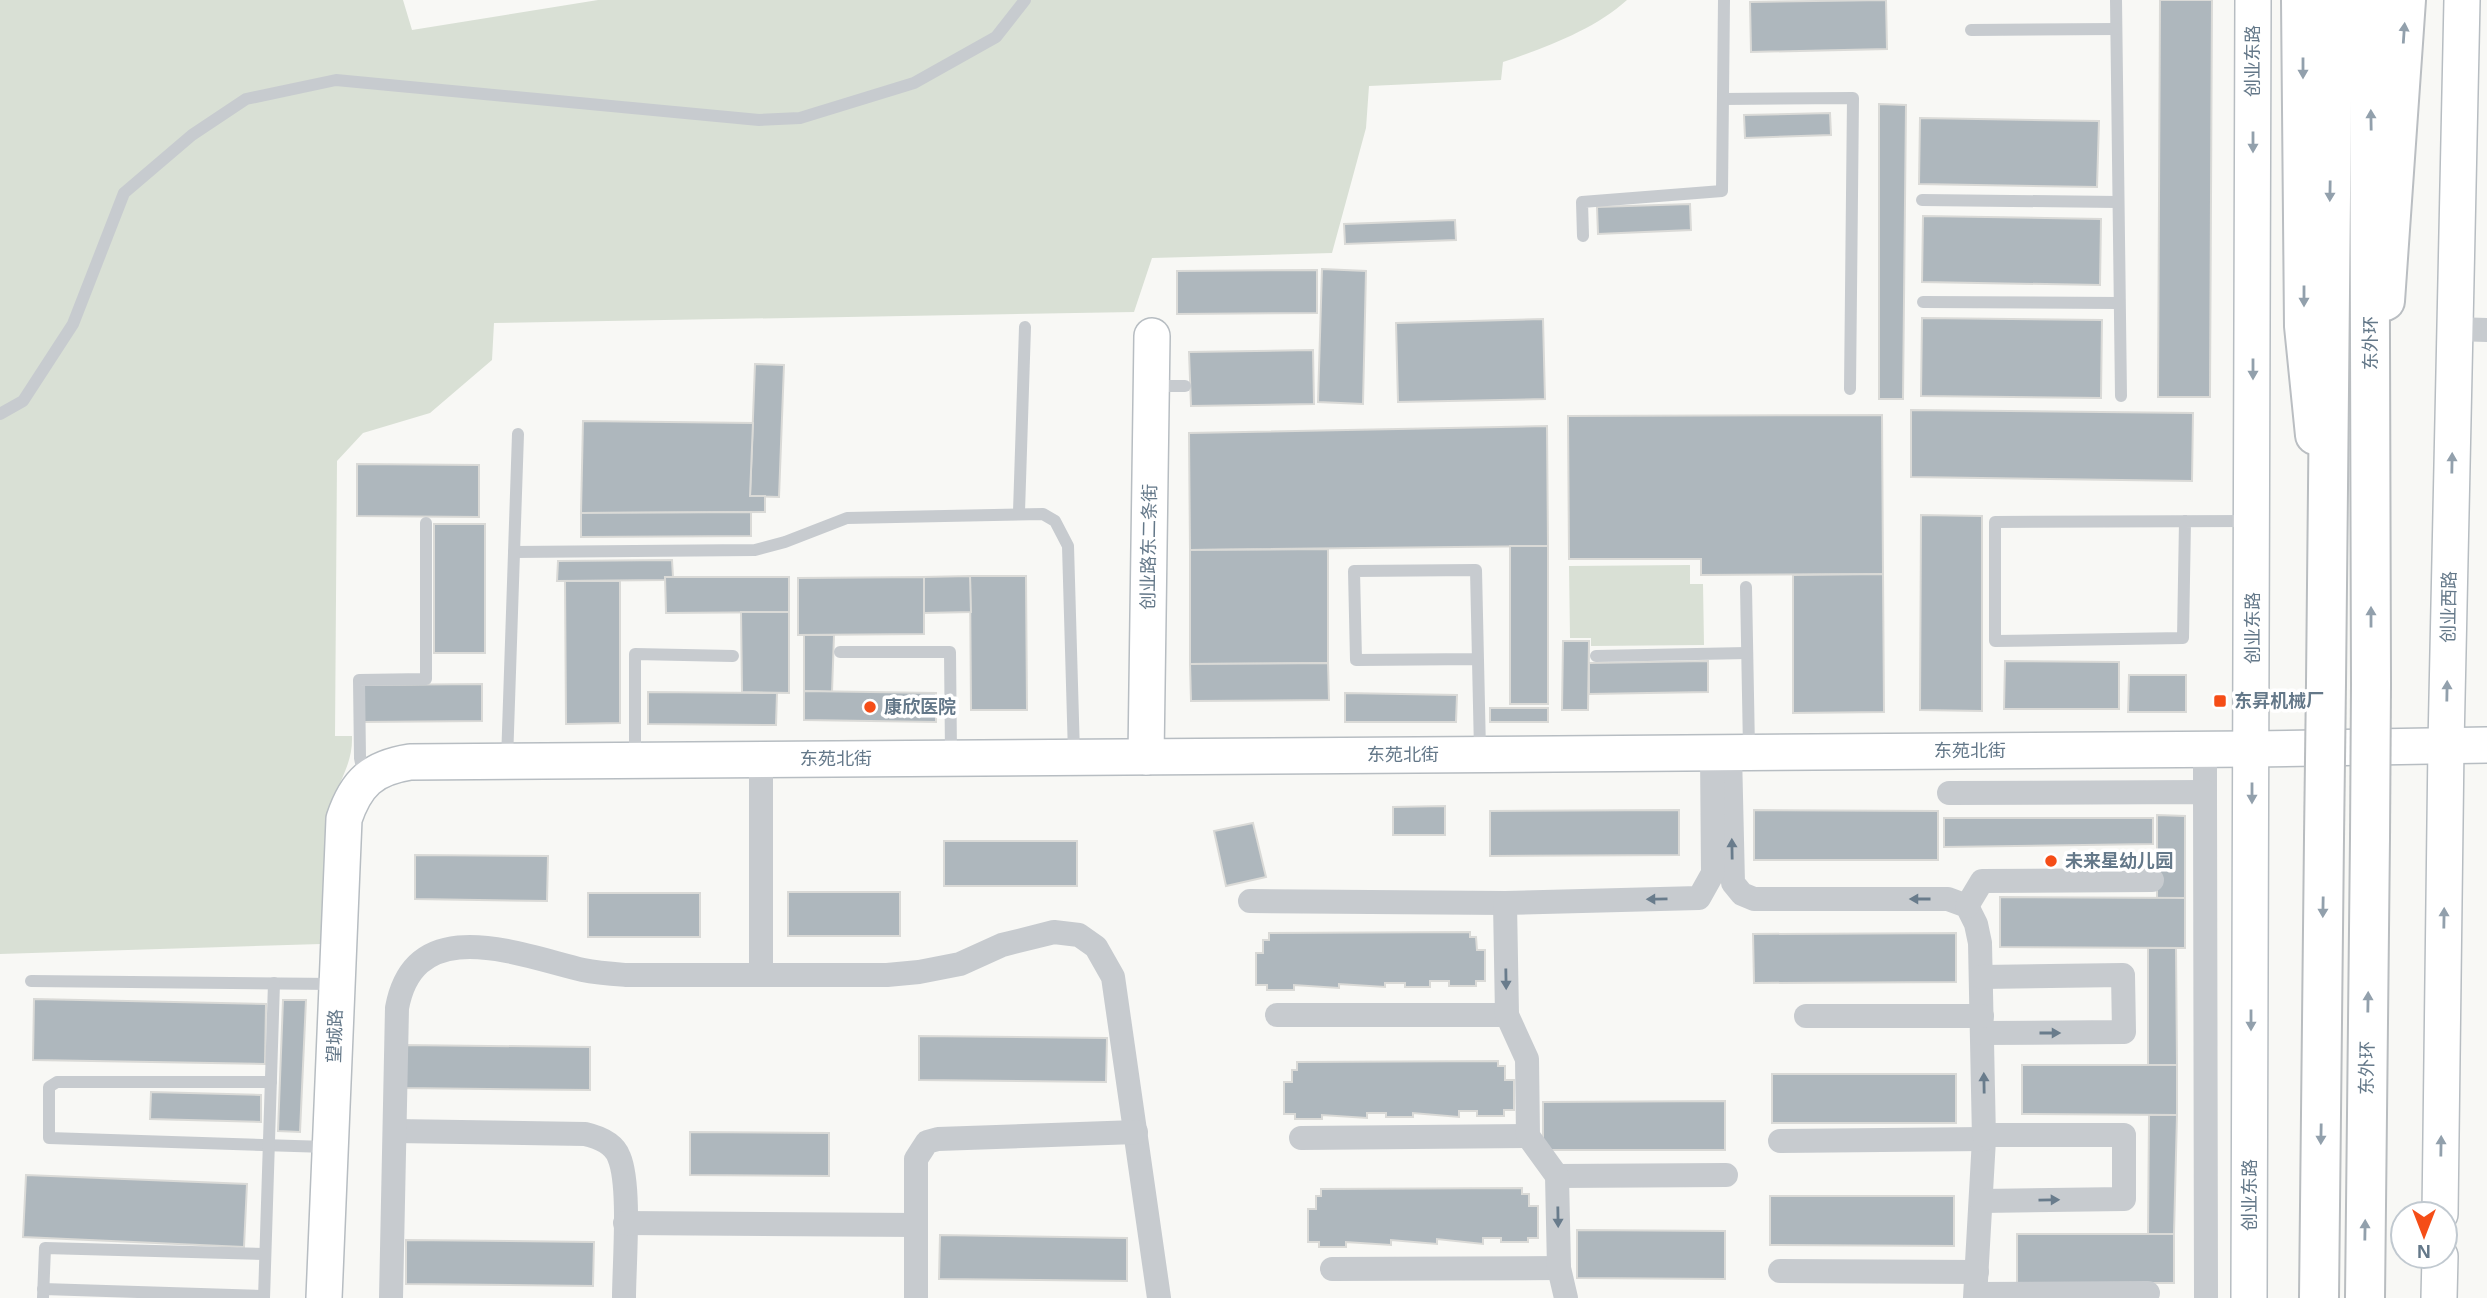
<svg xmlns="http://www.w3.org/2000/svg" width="2487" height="1298" font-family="Arial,'Noto Sans SC',sans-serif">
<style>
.green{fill:#d9e0d5}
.building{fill:#aeb7bd;stroke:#dadad7;stroke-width:2}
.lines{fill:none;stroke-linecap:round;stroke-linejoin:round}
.secondary-casing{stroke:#b7bdc2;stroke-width:38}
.primary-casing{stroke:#babec2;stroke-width:42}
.highway-casing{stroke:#b9bdc0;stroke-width:42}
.lane{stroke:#c7cbcf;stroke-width:12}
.street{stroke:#c7cbcf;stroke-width:24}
.secondary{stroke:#fff;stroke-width:35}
.primary{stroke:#fff;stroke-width:38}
.highway{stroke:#fff;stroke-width:38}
.highway-bridge-casing{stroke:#b9bdc0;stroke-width:42;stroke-linecap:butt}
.highway-bridge{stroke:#fff;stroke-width:38}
.oneway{fill:#92a0ac}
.oneway2{fill:#697c8c}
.poi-dot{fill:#f54d17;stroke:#fff;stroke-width:2.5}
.labels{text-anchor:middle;stroke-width:7;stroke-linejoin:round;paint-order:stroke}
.street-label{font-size:18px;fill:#647889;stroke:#fff}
.poi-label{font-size:18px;font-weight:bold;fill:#647889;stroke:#fff;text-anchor:start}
</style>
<rect width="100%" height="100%" fill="#f8f8f5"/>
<g class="green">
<path d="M0 0H403L412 30 598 0H1627C1594 30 1544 48 1503 62L1501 80 1369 86 1366 128 1332 253 1152 258 1134 312 494 323 492 360 430 413 363 433 337 461 335 736H352C353 766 338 778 333 808 325 852 325 899 321 944L0 954Z"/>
<polygon points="1690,565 1690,584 1703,584 1704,645 1591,646 1591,638 1570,638 1569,566"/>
</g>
<g class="building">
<polygon points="1886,0 1887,49 1751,52 1750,2"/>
<polygon points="2160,0 2212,0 2210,397 2158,397"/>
<polygon points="1879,104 1906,105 1903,399 1879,399"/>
<polygon points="1830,113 1831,135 1745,138 1744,115"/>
<polygon points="1920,118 2099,121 2097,187 1919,184"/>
<polygon points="1690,204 1691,230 1598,234 1597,207"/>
<polygon points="1923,216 2101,219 2100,285 1922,282"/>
<polygon points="1455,220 1456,240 1345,244 1344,224"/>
<polygon points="1322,269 1366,271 1363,404 1318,402"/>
<polygon points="1317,270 1317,313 1177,314 1177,271"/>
<polygon points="1922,318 2102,320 2101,398 1921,396"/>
<polygon points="1543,319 1545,399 1398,402 1396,323"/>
<polygon points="1313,350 1314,404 1191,406 1189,352"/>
<polygon points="755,364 784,365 779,497 750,496"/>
<polygon points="1911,410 2193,413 2192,481 1911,477"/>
<polygon points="1882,415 1883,574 1701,575 1701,559 1569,559 1568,416"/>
<polygon points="583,421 753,423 750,496 765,496 765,512 581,513"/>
<polygon points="1547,426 1548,546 1190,550 1189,433"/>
<polygon points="357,464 479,465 479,517 357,516"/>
<polygon points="751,512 751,536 581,537 581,513"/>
<polygon points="1921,515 1982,516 1982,711 1920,710"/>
<rect x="434" y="524" width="51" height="129"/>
<rect x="1510" y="546" width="38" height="158"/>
<polygon points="1328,549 1328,663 1190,664 1190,550"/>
<polygon points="672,560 673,577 665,577 665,580 557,581 558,561"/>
<polygon points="1883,574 1884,712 1793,713 1793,575"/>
<polygon points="970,576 1026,576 1027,710 971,710"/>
<polygon points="970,576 971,612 924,613 924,577"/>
<polygon points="665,577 789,577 789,612 666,613"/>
<polygon points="924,577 924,634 798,635 798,578"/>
<polygon points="565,581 620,581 620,723 566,724"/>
<polygon points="741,612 789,612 789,693 742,692"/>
<polygon points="804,635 834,635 832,692 804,691"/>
<polygon points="1563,641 1589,641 1588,710 1562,710"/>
<polygon points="1708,661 1708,692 1589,694 1589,663"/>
<polygon points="2005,661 2119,662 2119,709 2004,709"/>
<polygon points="1328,663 1329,700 1191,701 1190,664"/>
<polygon points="2129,675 2186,675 2186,712 2128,712"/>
<polygon points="482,684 482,721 364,722 364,685"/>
<polygon points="804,691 936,693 936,722 804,720"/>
<polygon points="648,692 777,693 776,725 648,724"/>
<polygon points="1345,693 1457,695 1456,722 1345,722"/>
<rect x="1490" y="708" width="58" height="14"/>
<polygon points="1445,806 1445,835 1393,835 1393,807"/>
<polygon points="1679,810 1679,855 1490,856 1490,811"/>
<polygon points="1754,810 1938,811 1938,860 1754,860"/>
<polygon points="2157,815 2185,816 2185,898 2157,898"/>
<polygon points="1944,818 2153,818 2153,844 1944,847"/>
<polygon points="1253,823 1266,877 1226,886 1214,831"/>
<rect x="944" y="841" width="133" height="45"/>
<polygon points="415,855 548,856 547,901 415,899"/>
<rect x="788" y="892" width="112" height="44"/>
<rect x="588" y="893" width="112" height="44"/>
<polygon points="2000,897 2185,898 2185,948 2000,947"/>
<polygon points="1470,932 1470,937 1476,937 1477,950 1485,950 1485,981 1476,981 1476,986 1449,986 1449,981 1430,981 1430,987 1405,987 1405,983 1385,983 1385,987 1339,984 1339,988 1294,985 1294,990 1267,990 1267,985 1256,985 1256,953 1263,953 1263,940 1269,940 1269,933"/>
<polygon points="1956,933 1956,982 1754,983 1753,934"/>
<polygon points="2148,948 2176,948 2177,1065 2148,1065"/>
<polygon points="34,999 266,1004 265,1064 33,1060"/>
<polygon points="283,1000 306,1000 300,1132 278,1131"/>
<polygon points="919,1036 1107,1038 1106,1082 919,1080"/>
<polygon points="403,1045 590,1047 590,1090 402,1088"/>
<polygon points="1498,1061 1498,1066 1505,1066 1505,1080 1514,1080 1514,1110 1504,1110 1504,1116 1477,1116 1477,1111 1459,1111 1459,1117 1413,1113 1413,1117 1386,1117 1386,1113 1367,1113 1367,1118 1322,1115 1322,1119 1295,1119 1295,1114 1284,1114 1284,1082 1292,1082 1292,1070 1297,1070 1297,1062"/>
<polygon points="2022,1065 2177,1065 2177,1115 2022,1114"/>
<rect x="1772" y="1074" width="184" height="49"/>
<polygon points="151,1092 261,1095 261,1122 150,1119"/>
<polygon points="1725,1101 1725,1150 1543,1150 1543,1102"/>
<polygon points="2149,1115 2177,1115 2174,1234 2148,1234"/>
<polygon points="690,1132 829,1133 829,1176 690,1175"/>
<polygon points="26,1175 247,1184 244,1247 23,1237"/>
<polygon points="1522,1188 1522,1194 1529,1194 1529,1206 1538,1206 1538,1238 1528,1238 1528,1242 1501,1242 1501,1238 1483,1238 1483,1244 1437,1239 1437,1244 1391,1240 1391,1245 1346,1242 1346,1247 1319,1247 1319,1242 1308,1242 1308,1209 1316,1209 1316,1196 1321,1196 1321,1189"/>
<polygon points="1770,1196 1954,1196 1954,1246 1770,1245"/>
<polygon points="1577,1230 1725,1231 1725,1279 1577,1278"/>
<rect x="2017" y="1234" width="157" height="49"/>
<polygon points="940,1235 1127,1238 1127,1281 939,1279"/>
<polygon points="406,1240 594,1242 593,1286 406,1284"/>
</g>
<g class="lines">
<defs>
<g id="secondary">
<polyline points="1146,757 1152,336"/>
<polyline points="2440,1214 2446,745 2462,0"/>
<path d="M324 1298 344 819C356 783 372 768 410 762L2253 749 2487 745"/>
<polyline points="2249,1298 2253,0"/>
<polyline points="2439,1298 2440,1256"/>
</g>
<g id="primary">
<polyline points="2301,0 2304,326 2315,435"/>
<polyline points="2385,301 2406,0"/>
</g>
<g id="highway">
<polyline points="2369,0 2371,685"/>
<polyline points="2326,683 2333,0"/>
<polyline points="2319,1298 2324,838"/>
<polyline points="2365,1298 2370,838"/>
</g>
</defs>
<use href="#secondary" class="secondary-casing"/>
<use href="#primary" class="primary-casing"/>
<use href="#highway" class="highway-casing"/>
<g class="lane">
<polyline points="2116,0 2121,396"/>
<polyline points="1971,30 2116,29"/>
<polyline points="1723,99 1853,98 1850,389"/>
<polyline points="1922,200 2118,202"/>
<polyline points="1583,236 1582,202 1722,191 1724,0"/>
<polyline points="1923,302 2119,303"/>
<polyline points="1153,386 1185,386"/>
<polyline points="0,414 23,401 73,324 124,193 192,135 246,99 336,80 759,120 800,118 914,83 996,37 1025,0"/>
<polyline points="1019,512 1025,327"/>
<path d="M2185 521 2183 638 1995 641V522C2079 522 2164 522 2249 521"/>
<polyline points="514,552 755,550 785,542 847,518 1043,514 1055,521 1068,546 1074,754"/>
<polyline points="1746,587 1749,749"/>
<polyline points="840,652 950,652 951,754"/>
<polyline points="1596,656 1747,653"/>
<polyline points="1478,659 1356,660 1354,571 1476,570 1480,751"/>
<polyline points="635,759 635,654 733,656"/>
<polyline points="507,761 518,434"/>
<polyline points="364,778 360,758 359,680 426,679 426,523"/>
<polyline points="31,981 334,984"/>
<polyline points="271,1082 57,1082 49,1087 49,1138 327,1147"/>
<polyline points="43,1289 264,1296"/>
<polyline points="43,1298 45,1248 265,1254"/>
<polyline points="264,1298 274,983"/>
</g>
<g class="street">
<polyline points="2455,329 2487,330"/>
<polyline points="1730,753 1733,883 1742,894 1754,899 1948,899 1967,906 1976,924 1980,943 1984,1139 1975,1298"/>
<polyline points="761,760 761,975"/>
<polyline points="2205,792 2205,750"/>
<polyline points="1949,793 2205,792 2206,1298"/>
<polyline points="1250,901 1505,903"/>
<polyline points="1967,906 1982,881 2152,880"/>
<polyline points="1981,977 2123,975 2124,1032 1982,1033"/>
<polyline points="1277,1015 1507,1015"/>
<polyline points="1806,1016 1982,1016"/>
<path d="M395 1131 585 1134C598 1137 614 1143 619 1157 631 1185 624 1265 624 1298"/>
<polyline points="1301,1138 1528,1136"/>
<polyline points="1780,1141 1984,1139"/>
<polyline points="1557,1176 1726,1175"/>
<polyline points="1981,1201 2124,1199 2124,1135 1984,1135"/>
<polyline points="625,1223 916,1225"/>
<polyline points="1332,1269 1559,1268"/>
<polyline points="1780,1271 1977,1272"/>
<polyline points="1976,1294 2148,1293"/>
<path d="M391 1298 397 1008C415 911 519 955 583 970 597 973 612 974 626 975H887L919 972 960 964 1002 945 1054 932 1079 935 1096 947 1113 977 1159 1298"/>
<polyline points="916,1298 916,1159 927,1142 938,1139 1136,1132"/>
<polyline points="1566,1298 1559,1268 1557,1176 1528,1136 1527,1059 1507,1015 1505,903 1699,898 1713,873 1712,753"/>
</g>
<use href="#secondary" class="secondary"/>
<use href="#primary" class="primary"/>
<use href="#highway" class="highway"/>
<defs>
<g id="highway-bridge">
<polyline points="2324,838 2326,683"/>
<polyline points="2370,838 2371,685"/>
</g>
</defs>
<use href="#highway-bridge" class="highway-bridge-casing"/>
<use href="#highway-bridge" class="highway-bridge"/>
</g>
<defs><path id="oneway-solid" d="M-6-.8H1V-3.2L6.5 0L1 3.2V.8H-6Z" transform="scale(1.75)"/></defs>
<g class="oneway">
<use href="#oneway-solid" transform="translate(2404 33) rotate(-86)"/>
<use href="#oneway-solid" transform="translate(2303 68) rotate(90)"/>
<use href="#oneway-solid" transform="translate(2371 120) rotate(-91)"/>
<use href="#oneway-solid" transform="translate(2253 142) rotate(90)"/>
<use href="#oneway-solid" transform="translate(2330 191) rotate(91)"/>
<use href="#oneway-solid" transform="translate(2304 296) rotate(90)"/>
<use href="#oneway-solid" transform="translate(2253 369) rotate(90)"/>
<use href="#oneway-solid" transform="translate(2452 463) rotate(-89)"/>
<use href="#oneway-solid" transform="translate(2371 617) rotate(-90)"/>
<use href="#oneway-solid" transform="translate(2447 691) rotate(-89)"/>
<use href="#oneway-solid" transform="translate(2252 793) rotate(90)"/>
<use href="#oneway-solid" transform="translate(2323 907) rotate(91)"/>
<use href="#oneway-solid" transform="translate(2444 918) rotate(-89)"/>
<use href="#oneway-solid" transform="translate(2368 1002) rotate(-89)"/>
<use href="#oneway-solid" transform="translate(2251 1020) rotate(90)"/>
<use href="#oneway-solid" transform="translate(2321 1134) rotate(91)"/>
<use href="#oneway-solid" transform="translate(2441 1146) rotate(-89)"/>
<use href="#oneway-solid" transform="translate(2365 1230) rotate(-89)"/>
</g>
<g class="oneway2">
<use href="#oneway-solid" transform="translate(1732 849) rotate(-91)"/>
<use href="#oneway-solid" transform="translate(1657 899) rotate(179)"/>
<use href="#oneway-solid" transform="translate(1920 899) rotate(180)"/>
<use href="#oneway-solid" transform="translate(1506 979) rotate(89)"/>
<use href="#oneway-solid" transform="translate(2050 1033)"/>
<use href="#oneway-solid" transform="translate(1984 1083) rotate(-91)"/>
<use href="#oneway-solid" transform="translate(2049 1200) rotate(-1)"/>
<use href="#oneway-solid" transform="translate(1558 1217) rotate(89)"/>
</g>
<g class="poi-dot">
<rect x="2213" y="694" width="14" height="14" rx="3.5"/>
<circle cx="870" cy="707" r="7"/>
<circle cx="2051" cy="861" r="7"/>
</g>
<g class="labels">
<g class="street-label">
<text transform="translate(2253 61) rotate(-90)" y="6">创业东路</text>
<text transform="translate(2371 343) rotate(-90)" y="6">东外环</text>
<text transform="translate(1149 547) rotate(-89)" y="6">创业路东二条街</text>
<text transform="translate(2449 607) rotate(-89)" y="6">创业西路</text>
<text transform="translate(2253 628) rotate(-90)" y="6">创业东路</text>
<text x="1970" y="757">东苑北街</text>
<text x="1403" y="761">东苑北街</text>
<text x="836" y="765">东苑北街</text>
<text transform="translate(335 1036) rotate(-88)" y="6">望城路</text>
<text transform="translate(2367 1068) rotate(-89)" y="6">东外环</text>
<text transform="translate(2250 1195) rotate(-90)" y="6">创业东路</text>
</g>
<g class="poi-label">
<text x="2234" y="707">东昇机械厂</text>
<text x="884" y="713">康欣医院</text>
<text x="2065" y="867">未来星幼儿园</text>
</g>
</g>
<g transform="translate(2424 1235) rotate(180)"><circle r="33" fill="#ffffff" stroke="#c1c9d0" stroke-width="2"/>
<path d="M0-5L12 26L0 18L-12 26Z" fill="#f54d17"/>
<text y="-10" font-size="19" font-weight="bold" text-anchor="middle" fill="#647889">N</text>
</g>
</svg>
